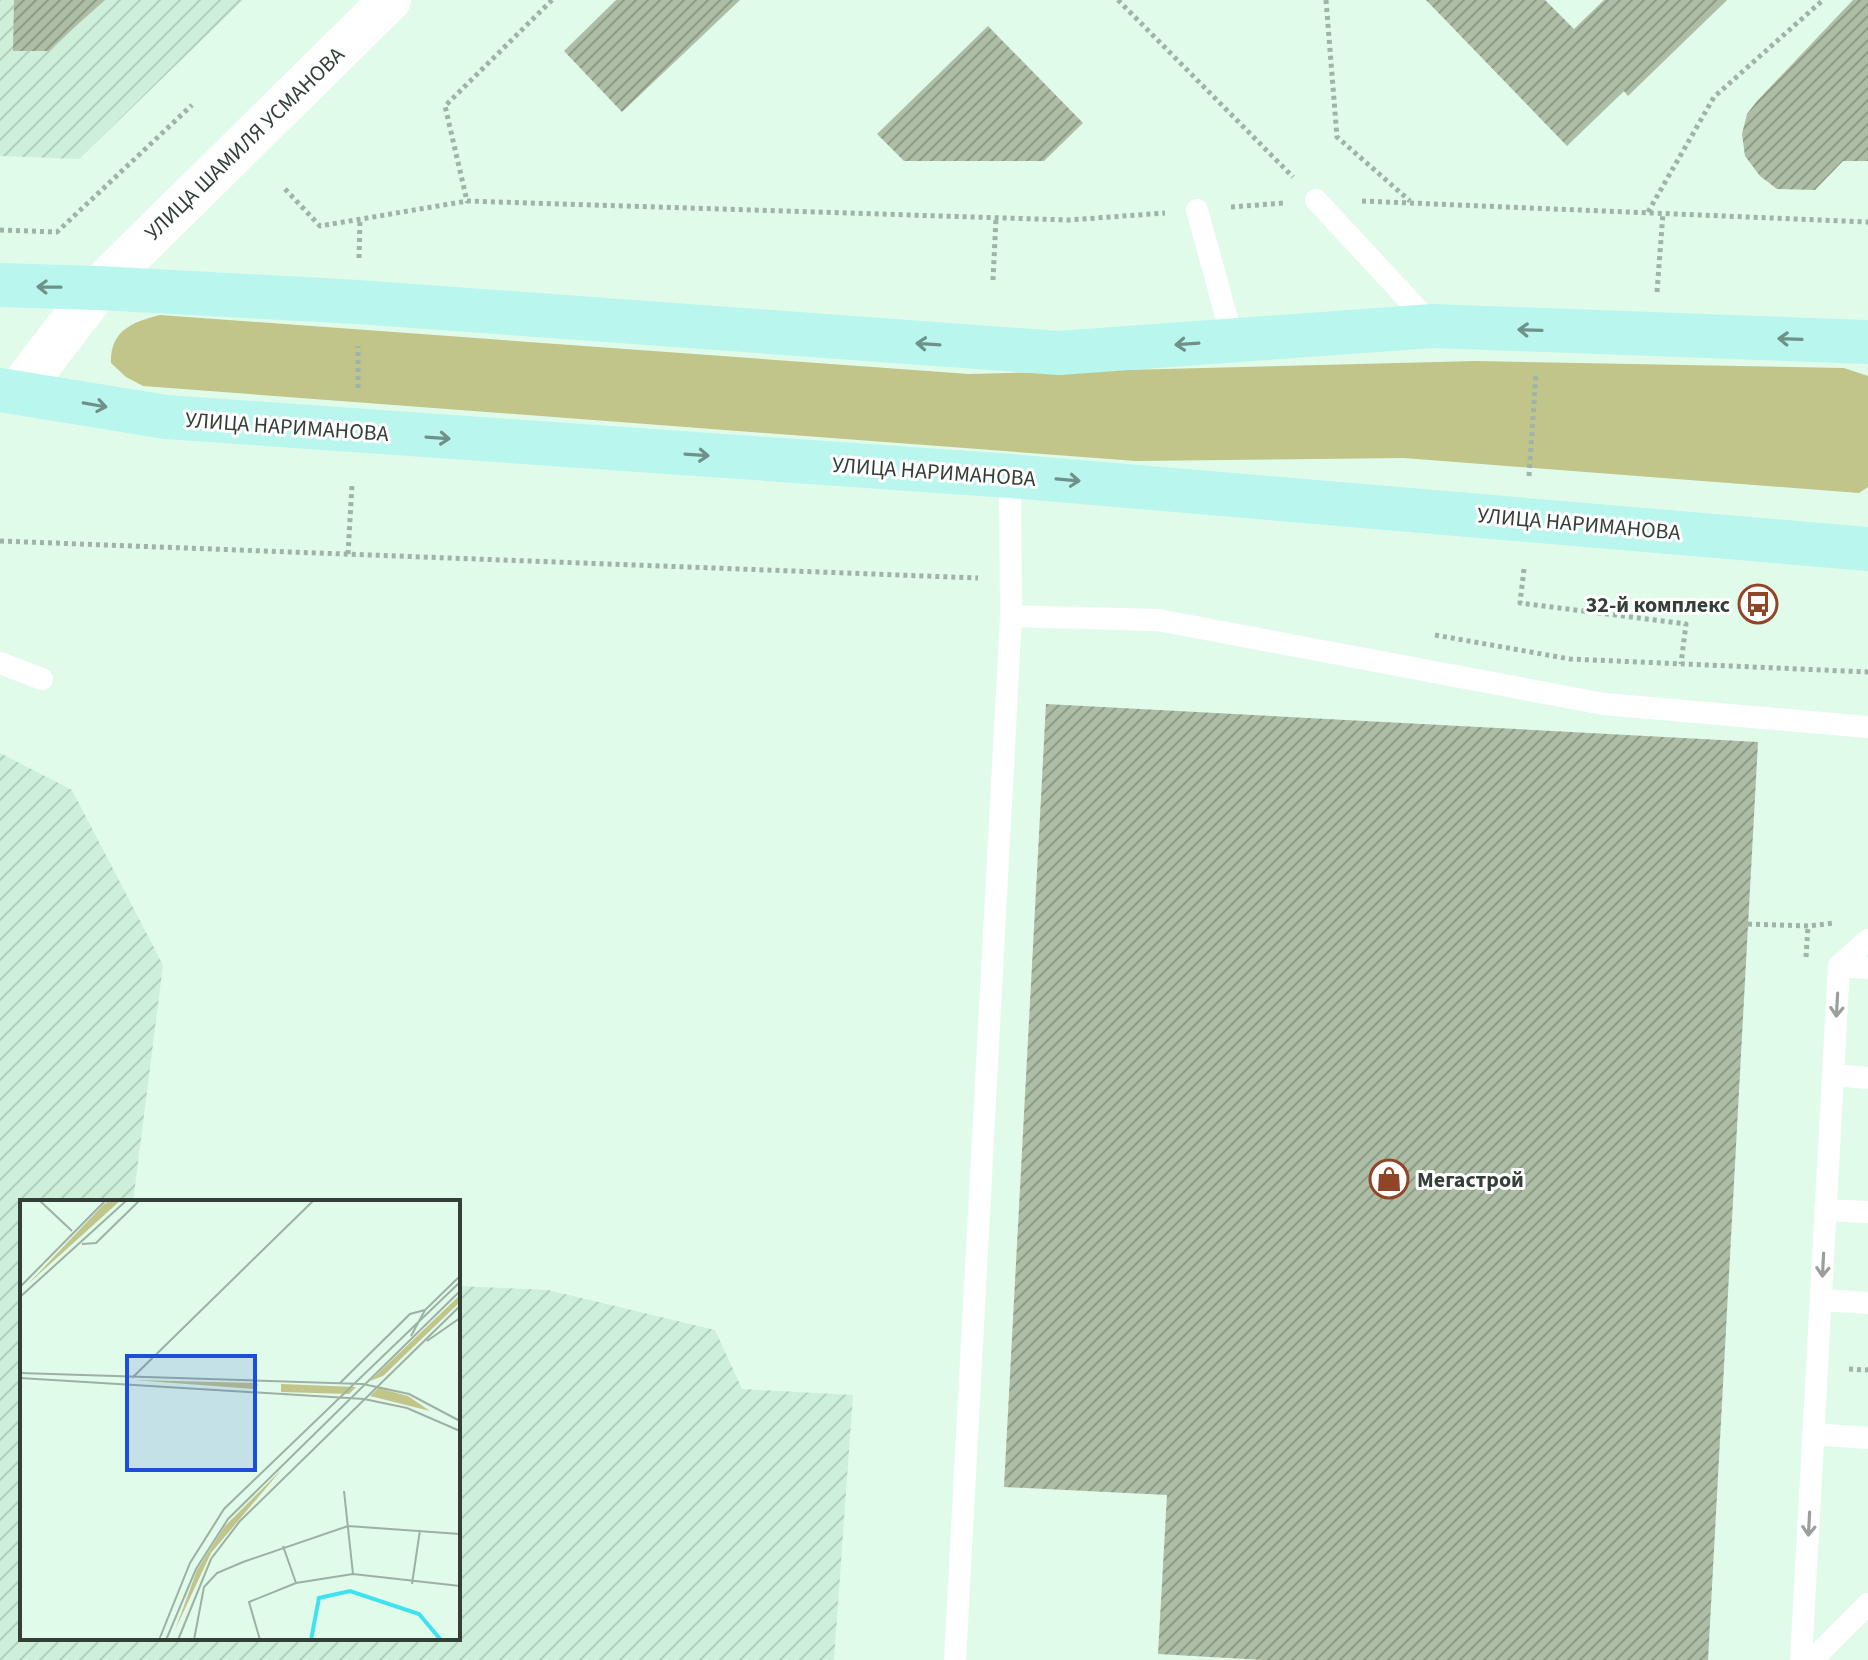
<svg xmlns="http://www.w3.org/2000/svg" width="1868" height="1660" font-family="'Source Sans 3',sans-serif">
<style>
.industrial{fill:url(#industrial-furrows)}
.green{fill:#c1c589}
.building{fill:url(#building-hatch)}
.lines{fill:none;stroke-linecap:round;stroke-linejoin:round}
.path{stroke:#9fb4a6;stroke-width:5;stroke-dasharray:4 4;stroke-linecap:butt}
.service{stroke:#fff;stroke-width:22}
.minor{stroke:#fff;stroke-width:42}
.tertiary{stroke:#fff;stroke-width:44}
.secondary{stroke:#b8f6ee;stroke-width:44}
.oneway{stroke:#6f918a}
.oneway2{stroke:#9a9f9c}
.labels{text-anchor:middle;stroke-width:6;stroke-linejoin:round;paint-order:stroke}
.street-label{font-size:22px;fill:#343f38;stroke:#fff}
.poi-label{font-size:22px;font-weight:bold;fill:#343f38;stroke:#fff;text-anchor:end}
.inset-river{fill:none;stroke:#3fe3ef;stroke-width:4}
.inset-road{fill:none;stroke:#9cb0a3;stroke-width:2}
.view{fill:#1d4ed8;fill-opacity:0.15;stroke:#1d4ed8;stroke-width:4}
.inset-edge{fill:none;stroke:#343f38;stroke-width:4}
</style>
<defs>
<pattern id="industrial-furrows" width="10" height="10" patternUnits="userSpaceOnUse" patternTransform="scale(2)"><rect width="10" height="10" fill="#cef0da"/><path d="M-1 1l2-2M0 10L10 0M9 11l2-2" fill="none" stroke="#b2cfbc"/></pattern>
<pattern id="building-hatch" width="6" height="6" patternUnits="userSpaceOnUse" patternTransform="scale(2)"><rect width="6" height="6" fill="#aebda5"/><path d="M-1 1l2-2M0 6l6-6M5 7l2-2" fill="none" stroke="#8e9b87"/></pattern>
</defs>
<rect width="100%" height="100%" fill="#e1fbea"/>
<g class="industrial">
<polygon points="0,0 243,0 79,159 0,156"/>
<polygon points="0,753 72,790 163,965 133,1202 22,1202 22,1638 458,1638 458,1286 548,1290 715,1330 742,1389 853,1395 834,1660 0,1660"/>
</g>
<path class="green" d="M160 315 969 374 1476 361 1844 368 1868 376V487L1859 493 1404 458 1136 461 143 386 126 377 111 363C110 331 132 322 160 315Z"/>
<g class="building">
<polygon points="14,0 105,0 48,51 13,51"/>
<polygon points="616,0 740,0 622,112 564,51"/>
<polygon points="1426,0 1545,0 1574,29 1604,0 1727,0 1628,96 1624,91 1567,146"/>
<polygon points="1853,0 1868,0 1868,161 1843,161 1815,190 1777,189 1760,176 1745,156 1742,134 1747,114 1757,101"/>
<polygon points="988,26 1083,123 1044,161 904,161 877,134"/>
<polygon points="1046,704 1758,742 1708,1660 1263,1660 1158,1654 1167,1495 1004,1487"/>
</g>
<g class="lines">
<g class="path">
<polyline points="552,0 445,106 467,201 1069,220 1165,213"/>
<polyline points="1118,0 1293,177"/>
<polyline points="1326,0 1337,137 1410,201"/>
<polyline points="285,189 320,226 467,201"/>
<polyline points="1362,201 1868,222"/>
<polyline points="1231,207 1284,203"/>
<polyline points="1648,212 1714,97 1823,0"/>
<polyline points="0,230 57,232 192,105"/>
<polyline points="359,258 360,220"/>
<polyline points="993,280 996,218"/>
<polyline points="1657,292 1663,213"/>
<polyline points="358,388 358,346"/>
<polyline points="1529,476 1536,374"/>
<polyline points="0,541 978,578"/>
<polyline points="348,554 352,485"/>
<polyline points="1524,569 1520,603 1686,624 1681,664"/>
<polyline points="1435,635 1570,659 1868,672"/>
<polyline points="1748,924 1808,926 1835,923"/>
<polyline points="1806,957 1808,926"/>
<polyline points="1849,1369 1868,1370"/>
</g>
<g class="service">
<polyline points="1316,200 1433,326"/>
<polyline points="1197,210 1233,341"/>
<polyline points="1010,476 1011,616 1158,620 1604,704 1868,727"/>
<polyline points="0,663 42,679"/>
<polyline points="1839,966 1868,968"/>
<polyline points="1833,1075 1868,1078"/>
<polyline points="1825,1210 1868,1212"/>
<polyline points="1821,1300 1868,1303"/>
<polyline points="1813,1434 1868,1438"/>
<polyline points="955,1660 1011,616"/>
<polyline points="1801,1660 1839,966 1868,940"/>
<polyline points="1812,1660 1868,1604"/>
</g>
<polyline class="minor" points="98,288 390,0"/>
<polyline class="tertiary" points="19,391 98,288"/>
<g class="secondary">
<polyline points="0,285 98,288 358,302 1059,353 1433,326 1868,342"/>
<polyline points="0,390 166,417 1010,476 1868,549"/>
</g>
</g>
<defs><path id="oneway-shaft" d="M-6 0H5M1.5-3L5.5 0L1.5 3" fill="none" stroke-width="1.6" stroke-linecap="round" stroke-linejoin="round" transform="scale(2)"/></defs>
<g class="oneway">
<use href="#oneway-shaft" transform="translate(49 287) rotate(-179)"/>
<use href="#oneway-shaft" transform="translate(1530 330) rotate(-178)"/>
<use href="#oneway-shaft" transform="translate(1790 339) rotate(-178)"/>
<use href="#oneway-shaft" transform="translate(928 344) rotate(-176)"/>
<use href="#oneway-shaft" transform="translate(1187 344) rotate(176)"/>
<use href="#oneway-shaft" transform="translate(95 405) rotate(10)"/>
<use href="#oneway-shaft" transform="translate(438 438) rotate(4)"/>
<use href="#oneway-shaft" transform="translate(697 455) rotate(4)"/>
<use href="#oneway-shaft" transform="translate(1068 480) rotate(5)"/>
</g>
<g class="oneway2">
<use href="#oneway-shaft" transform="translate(1837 1005) rotate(93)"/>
<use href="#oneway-shaft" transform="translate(1823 1265) rotate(93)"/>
<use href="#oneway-shaft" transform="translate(1809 1524) rotate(93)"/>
</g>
<defs>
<symbol id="bus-ring" viewBox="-11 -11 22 22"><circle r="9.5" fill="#fff" stroke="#8f4626" stroke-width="1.5"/><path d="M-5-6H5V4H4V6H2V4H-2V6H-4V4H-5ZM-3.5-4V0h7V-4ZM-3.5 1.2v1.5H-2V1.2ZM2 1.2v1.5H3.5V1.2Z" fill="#8f4626"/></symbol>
<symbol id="shop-ring" viewBox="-11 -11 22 22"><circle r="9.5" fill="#fff" stroke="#8f4626" stroke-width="1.5"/><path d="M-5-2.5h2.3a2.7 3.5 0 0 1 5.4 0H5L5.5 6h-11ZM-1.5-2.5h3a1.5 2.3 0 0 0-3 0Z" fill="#8f4626"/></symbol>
</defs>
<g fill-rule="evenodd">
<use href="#bus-ring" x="1736" y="582" width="44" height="44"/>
<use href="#shop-ring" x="1367" y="1157" width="44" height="44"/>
</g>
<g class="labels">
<g class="street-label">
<text transform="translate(244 143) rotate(-44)" y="8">УЛИЦА ШАМИЛЯ УСМАНОВА</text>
<text transform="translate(287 426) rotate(4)" y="8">УЛИЦА НАРИМАНОВА</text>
<text transform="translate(934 471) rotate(4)" y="8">УЛИЦА НАРИМАНОВА</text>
<text transform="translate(1579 523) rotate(5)" y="8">УЛИЦА НАРИМАНОВА</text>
</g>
<g class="poi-label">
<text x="1730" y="612">32-й комплекс</text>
<text x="1417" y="1187" text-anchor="start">Мегастрой</text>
</g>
</g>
<g transform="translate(20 1200)">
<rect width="440" height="440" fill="#e1fbea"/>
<path d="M90 0H101L8 84 83 5ZM440 95V102L363 176 350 181ZM114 180 237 183 238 185 234 189ZM261 184 336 187 329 194 261 192ZM358 188 388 196 410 211 350 196ZM262 269 191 353 155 430 177 370 205 326Z" fill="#c1c589"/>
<path class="inset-river" d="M291 440 299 398 330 391 399 414 421 440"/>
<path class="inset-road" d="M19 0 52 31M62 44 76 43 120 0M0 87 86 0M0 97 107 0M391 136 405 110 440 76M407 141 440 118M0 173 343 184 389 194 440 221M0 178 344 199 387 208 440 231M112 178 294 0M320 183 390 114 405 110M324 291 333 374M263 346 276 383M392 384 400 330M139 440 170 363 204 309 440 82M146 440 176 369 208 319 440 91M158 440 191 359 220 321 440 106M174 440 184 387 197 373 223 362 328 326 440 334M240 440 229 402 276 383 333 374 440 386"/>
<path class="view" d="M107 156H235V270H107Z"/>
<rect width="440" height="440" class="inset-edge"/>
</g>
</svg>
